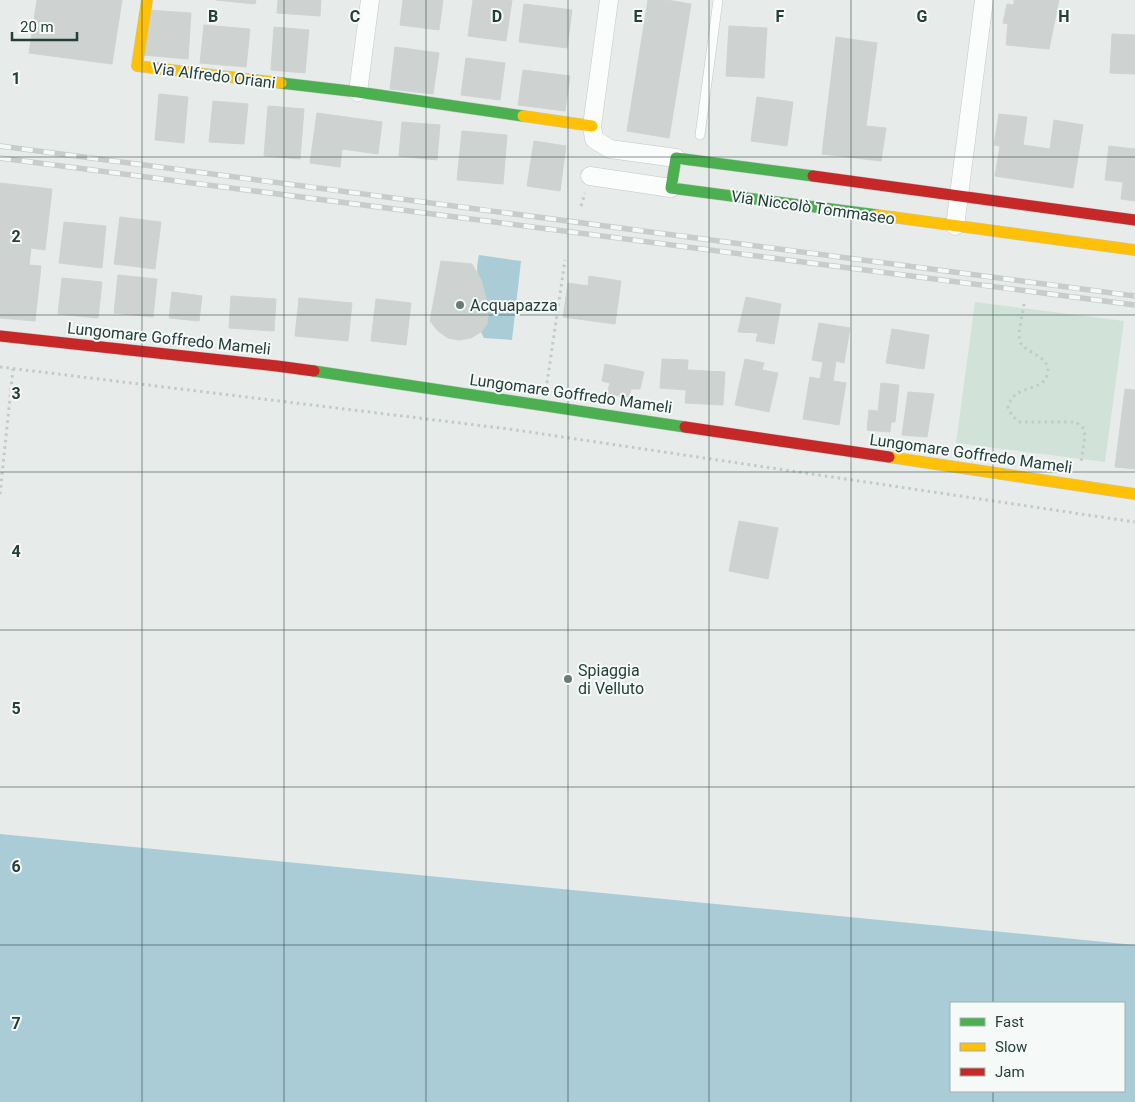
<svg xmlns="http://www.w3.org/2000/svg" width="1135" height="1102" font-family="Roboto,sans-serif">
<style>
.green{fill:#d1e3d8}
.water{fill:#aaccd7;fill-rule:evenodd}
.building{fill:#ced2d1;stroke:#cfd4d2}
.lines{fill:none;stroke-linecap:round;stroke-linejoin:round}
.lane-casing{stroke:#c4c8c6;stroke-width:10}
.street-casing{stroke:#c4c8c6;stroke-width:19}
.fast-casing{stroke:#c2c9c7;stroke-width:12}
.slow-casing{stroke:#c2c9c7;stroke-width:12}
.jam-casing{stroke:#c2c9c7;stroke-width:12}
.path{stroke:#c2cbc9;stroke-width:3;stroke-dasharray:2.5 4;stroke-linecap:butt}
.lane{stroke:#fbfcfc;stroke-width:9}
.street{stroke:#fbfcfc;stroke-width:18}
.fast{stroke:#4caf50;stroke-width:11}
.slow{stroke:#ffc107;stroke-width:11}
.jam{stroke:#c62828;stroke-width:11}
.rail-casing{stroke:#c8cccb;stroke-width:5.5}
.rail{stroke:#f5faf8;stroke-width:4;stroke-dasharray:11;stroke-linecap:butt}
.grid{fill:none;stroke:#243e3a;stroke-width:1;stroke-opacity:0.55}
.poi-dot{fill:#687b77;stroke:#f5faf8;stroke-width:2}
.labels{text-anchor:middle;stroke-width:4;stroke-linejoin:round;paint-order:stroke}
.street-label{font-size:16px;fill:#243e3a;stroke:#f5faf8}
.poi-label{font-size:16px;fill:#243e3a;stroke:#f5faf8;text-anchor:start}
.grid-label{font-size:16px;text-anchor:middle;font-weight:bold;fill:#243e3a;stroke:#f5faf8;stroke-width:4;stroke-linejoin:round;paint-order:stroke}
</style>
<rect width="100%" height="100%" fill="#e7ebe9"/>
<polygon class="green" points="975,302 1124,321 1105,462 956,443"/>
<g class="water">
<path d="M479 255 521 261 512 340 484 338 481 332C496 312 484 296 478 275 476 269 478 261 479 255Z"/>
<path d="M0 834 1135 945V1102H0ZM1124 1003V1091H951V1003Z"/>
</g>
<g class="building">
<polygon points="37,0 122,0 112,64 29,53"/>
<polygon points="216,0 256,0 255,4"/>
<polygon points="278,0 321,0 320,16 277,13"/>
<polygon points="403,0 443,0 439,30 400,25"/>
<polygon points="473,0 512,0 506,41 468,36"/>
<polygon points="648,0 667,0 691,4 669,138 627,131"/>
<polygon points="1014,0 1059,0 1049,49 1006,45 1008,24 1003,23 1007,4 1014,5"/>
<polygon points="524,4 572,10 567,48 519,42"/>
<polygon points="147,10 191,13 188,59 143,55"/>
<polygon points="204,25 250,29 246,67 200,63"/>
<polygon points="729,26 767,28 764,78 726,76"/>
<polygon points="274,27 309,30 305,73 271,70"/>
<polygon points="1112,34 1135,35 1135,74 1110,73"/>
<polygon points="836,37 877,43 866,126 886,128 881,161 822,154"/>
<polygon points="395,47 439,53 433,94 390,89"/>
<polygon points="466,58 505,63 500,100 461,95"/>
<polygon points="523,70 570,76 565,111 518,105"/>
<polygon points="159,94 188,97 184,143 155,140"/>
<polygon points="757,97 793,102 787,146 751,141"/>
<polygon points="213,101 248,104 244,144 209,142"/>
<polygon points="268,106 304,109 300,159 264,156"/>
<polygon points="317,113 382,122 378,154 342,149 340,167 310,163"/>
<polygon points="999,114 1027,117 1023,145 1050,149 1054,120 1083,125 1073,188 995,176 1000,146 994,145"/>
<polygon points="402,122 440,125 437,160 399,156"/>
<polygon points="462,131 507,135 503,184 457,180"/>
<polygon points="534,141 566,146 560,191 527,186"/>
<polygon points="1109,146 1135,149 1135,201 1121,199 1123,182 1105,180"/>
<polygon points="0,183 52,189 45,250 31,248 29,265 41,266 35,321 0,318"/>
<polygon points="120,217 161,222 155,269 114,264"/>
<polygon points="64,222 106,226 102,268 59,263"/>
<polygon points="441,261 472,264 481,280 486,298 488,313 487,324 481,332 471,338 459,340 448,338 438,331 430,321"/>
<polygon points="118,275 157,279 153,317 114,313"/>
<polygon points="589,276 621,281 615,324 563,317 568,283 588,286"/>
<polygon points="62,278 102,282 98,318 58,314"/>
<polygon points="172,292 202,296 199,321 169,318"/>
<polygon points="231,296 276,299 274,331 229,328"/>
<polygon points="746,297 781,304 774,344 756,341 758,333 738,332"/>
<polygon points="299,298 352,303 348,341 295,336"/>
<polygon points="376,299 411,303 406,345 371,341"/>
<polygon points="819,323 850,328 844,363 836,361 833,381 846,383 839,425 803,419 810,377 820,379 823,362 812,360"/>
<polygon points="892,329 929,335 924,369 886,363"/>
<polygon points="662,359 688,360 686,390 660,388"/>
<polygon points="745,359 764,363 762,370 778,373 769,412 735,405"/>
<polygon points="605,364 644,372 640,389 631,389 629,397 607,394 610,383 602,381"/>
<polygon points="688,370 725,372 723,405 685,403"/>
<polygon points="881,383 899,385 895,422 891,422 890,432 867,430 869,410 878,411"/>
<polygon points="1125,389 1135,390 1135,469 1115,467"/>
<polygon points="908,392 934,394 927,437 902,435"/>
<polygon points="739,521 778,528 768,579 729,571"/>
</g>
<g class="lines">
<defs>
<polyline id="lane" points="700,135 718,0"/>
<g id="street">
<polyline points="609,0 592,126 594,139 610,149 676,158"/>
<polyline points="358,92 370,0"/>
<polyline points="590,176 671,188"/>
<polyline points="955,226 984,0"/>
</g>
<g id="fast">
<polyline points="281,83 358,92 523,116"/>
<polyline points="813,176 676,158 671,188 877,215"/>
<polyline points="314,371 685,427"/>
</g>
<g id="slow">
<polyline points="147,0 137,66 281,83"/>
<polyline points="523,116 592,126"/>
<polyline points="877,215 1135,250"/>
<polyline points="889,457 1135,494"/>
</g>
<g id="jam">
<polyline points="813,176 1135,220"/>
<polyline points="0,336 277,366 314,371"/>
<polyline points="685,427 889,457"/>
</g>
</defs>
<use href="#lane" class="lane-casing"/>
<use href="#street" class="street-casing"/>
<use href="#fast" class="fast-casing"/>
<use href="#slow" class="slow-casing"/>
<use href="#jam" class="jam-casing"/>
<g class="path">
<polyline points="581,206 585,193"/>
<path d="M1024 304C1023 313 1017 334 1020 342 1027 355 1053 356 1047 375 1042 393 1014 383 1008 407L1012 416 1020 422H1076L1083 428 1085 436 1081 462"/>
<polyline points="0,367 509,429 1135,522"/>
<polyline points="547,383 565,260"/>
<polyline points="0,494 13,369"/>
</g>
<use href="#lane" class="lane"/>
<use href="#street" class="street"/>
<use href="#fast" class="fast"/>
<use href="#slow" class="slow"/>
<use href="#jam" class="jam"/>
<defs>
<g id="rail">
<polyline points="0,146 1135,296"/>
<polyline points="0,158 1135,305"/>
</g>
</defs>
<use href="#rail" class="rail-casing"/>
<use href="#rail" class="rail"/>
</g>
<path class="grid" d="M142 0V1102M284 0V1102M426 0V1102M568 0V1102M709 0V1102M851 0V1102M993 0V1003M0 157H1135M0 315H1135M0 472H1135M0 630H1135M0 787H1135M0 945H1135M993 1091V1102"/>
<g class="poi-dot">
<circle cx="460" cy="305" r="5"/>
<circle cx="568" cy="679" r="5"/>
</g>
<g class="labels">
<g class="street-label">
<text transform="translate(214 75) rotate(7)" y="6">Via Alfredo Oriani</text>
<text transform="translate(813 207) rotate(8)" y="6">Via Niccolò Tommaseo</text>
<text transform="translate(169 338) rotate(6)" y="6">Lungomare Goffredo Mameli</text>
<text transform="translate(571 393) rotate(8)" y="6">Lungomare Goffredo Mameli</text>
<text transform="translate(971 453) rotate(8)" y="6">Lungomare Goffredo Mameli</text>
</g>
<g class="poi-label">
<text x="470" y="311">Acquapazza</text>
<text x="578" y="676">Spiaggia<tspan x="578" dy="18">di Velluto</tspan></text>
</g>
</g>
<g class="grid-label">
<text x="213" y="22">B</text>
<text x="355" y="22">C</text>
<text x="497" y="22">D</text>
<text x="638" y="22">E</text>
<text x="780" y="22">F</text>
<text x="922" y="22">G</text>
<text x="1064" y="22">H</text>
<text x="16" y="84">1</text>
<text x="16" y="242">2</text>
<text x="16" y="399">3</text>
<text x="16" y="557">4</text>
<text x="16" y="714">5</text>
<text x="16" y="872">6</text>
<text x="16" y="1029">7</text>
</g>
<rect x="950" y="1002" width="175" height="90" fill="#f5faf8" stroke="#a1afac"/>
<rect x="960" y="1018" width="25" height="8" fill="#4caf50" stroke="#a1afac"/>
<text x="995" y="1027" font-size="15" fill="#243e3a">Fast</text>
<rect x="960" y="1043" width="25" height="8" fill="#ffc107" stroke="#a1afac"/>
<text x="995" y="1052" font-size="15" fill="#243e3a">Slow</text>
<rect x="960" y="1068" width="25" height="8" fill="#c62828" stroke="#a1afac"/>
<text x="995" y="1077" font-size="15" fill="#243e3a">Jam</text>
<path d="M12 32v8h65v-8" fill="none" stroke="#243e3a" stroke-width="2.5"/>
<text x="20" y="32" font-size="15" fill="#243e3a" stroke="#f5faf8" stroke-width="4" paint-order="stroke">20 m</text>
</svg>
